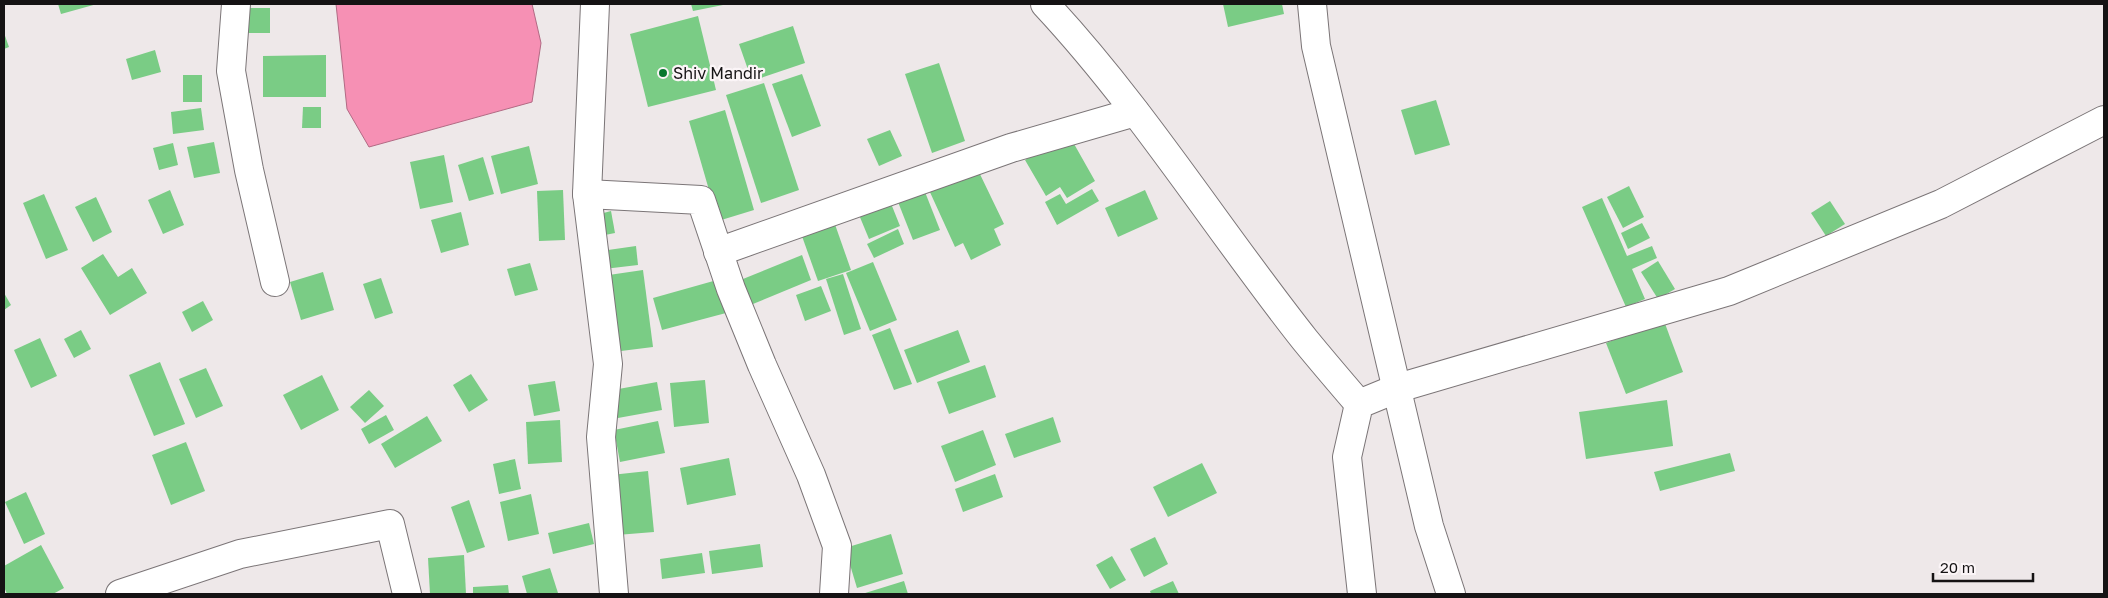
<svg xmlns="http://www.w3.org/2000/svg" width="2108" height="598" font-family="'Golos Text',sans-serif">
<style>
.water{fill:#f690b4;stroke:#b26a84}
.building{fill:#7acc85}
.lines{fill:none;stroke-linecap:round;stroke-linejoin:round}
.street-casing{stroke:#7b7577;stroke-width:30}
.secondary-casing{stroke:#7b7577;stroke-width:30}
.street{stroke:#fff;stroke-width:28}
.secondary{stroke:#fff;stroke-width:28}
.poi-dot{fill:#07782d;stroke:#fbf5f7;stroke-width:2}
.labels{text-anchor:middle;stroke-width:4.5;stroke-linejoin:round;paint-order:stroke}
.poi-label{font-size:16px;fill:#151314;stroke:#fbf5f7;text-anchor:start}
</style>
<rect width="100%" height="100%" fill="#eee8e9"/>
<polygon class="water" points="336,4 532,4 541,43 532,102 369,147 347,109"/>
<g class="building">
<polygon points="58,4 97,4 61,14"/>
<polygon points="691,4 723,4 723,5 693,11"/>
<polygon points="1223,4 1282,4 1284,14 1228,27"/>
<rect x="239" y="8" width="31" height="25"/>
<polygon points="698,16 716,90 648,107 630,34"/>
<polygon points="793,26 805,63 752,81 739,44"/>
<polygon points="4,33 9,47 4,49"/>
<polygon points="155,50 161,72 132,80 126,59"/>
<polygon points="326,55 326,97 263,97 263,56"/>
<polygon points="939,63 965,141 932,153 905,74"/>
<polygon points="802,74 821,126 792,137 772,84"/>
<rect x="183" y="75" width="19" height="27"/>
<polygon points="764,83 799,190 761,203 726,95"/>
<polygon points="1436,100 1450,145 1415,155 1401,110"/>
<polygon points="303,107 321,107 321,128 302,128"/>
<polygon points="201,108 204,130 173,134 171,112"/>
<polygon points="725,110 754,210 718,221 689,121"/>
<polygon points="890,130 902,156 879,166 867,139"/>
<polygon points="1069,135 1095,181 1067,198 1060,187 1046,196 1025,160"/>
<polygon points="214,142 220,173 194,178 187,147"/>
<polygon points="173,143 178,165 159,170 153,148"/>
<polygon points="529,146 538,184 501,194 491,156"/>
<polygon points="444,155 453,202 420,209 410,162"/>
<polygon points="483,157 494,194 469,201 458,165"/>
<polygon points="977,168 1004,224 994,229 1001,245 971,260 963,243 955,247 929,190"/>
<polygon points="1629,186 1644,217 1623,228 1607,197"/>
<polygon points="1092,189 1099,201 1057,225 1045,202 1060,194 1066,204"/>
<polygon points="170,190 184,225 163,234 148,200"/>
<polygon points="563,190 565,240 539,241 537,191"/>
<polygon points="1145,190 1158,219 1118,237 1105,208"/>
<polygon points="925,192 940,230 913,240 898,202"/>
<polygon points="44,194 68,250 46,259 23,203"/>
<polygon points="888,196 900,226 869,239 857,210"/>
<polygon points="96,197 112,232 93,242 75,207"/>
<polygon points="1602,198 1627,256 1652,246 1657,258 1632,269 1645,299 1626,307 1582,207"/>
<polygon points="1830,201 1845,224 1826,236 1811,213"/>
<polygon points="611,211 615,233 600,236 596,215"/>
<polygon points="461,212 469,245 441,253 431,220"/>
<polygon points="831,213 851,270 818,281 798,225"/>
<polygon points="1642,223 1650,238 1628,249 1621,233"/>
<polygon points="898,229 904,244 874,258 867,244"/>
<polygon points="636,246 638,265 604,269 601,251"/>
<polygon points="103,254 118,277 132,268 147,293 110,315 81,268"/>
<polygon points="802,255 811,280 748,306 738,281"/>
<polygon points="1658,261 1675,289 1658,299 1641,272"/>
<polygon points="873,262 897,320 870,331 846,273"/>
<polygon points="530,263 538,290 515,296 507,269"/>
<polygon points="643,270 653,347 613,352 602,276"/>
<polygon points="323,272 334,310 301,320 290,282"/>
<polygon points="843,274 861,329 844,335 826,279"/>
<polygon points="381,278 393,313 375,319 363,284"/>
<polygon points="717,280 726,313 662,330 653,298"/>
<polygon points="821,286 831,311 805,321 796,295"/>
<polygon points="4,293 11,305 4,310"/>
<polygon points="203,301 213,320 192,332 182,312"/>
<polygon points="1664,321 1683,372 1626,394 1606,343"/>
<polygon points="890,328 912,384 894,390 872,335"/>
<polygon points="81,330 91,349 74,358 64,339"/>
<polygon points="958,330 970,362 917,383 904,350"/>
<polygon points="40,338 57,376 31,388 14,350"/>
<polygon points="160,362 185,424 154,436 129,375"/>
<polygon points="985,365 996,397 949,414 937,382"/>
<polygon points="206,368 223,406 196,418 179,379"/>
<polygon points="471,374 488,400 469,412 453,385"/>
<polygon points="322,375 339,410 301,430 283,395"/>
<polygon points="705,380 709,423 674,427 670,383"/>
<polygon points="555,381 560,411 534,416 528,385"/>
<polygon points="657,382 662,410 618,418 613,390"/>
<polygon points="369,390 384,406 365,423 350,407"/>
<polygon points="1667,400 1673,446 1586,459 1579,412"/>
<polygon points="386,415 394,430 369,444 361,429"/>
<polygon points="427,416 442,441 395,468 381,444"/>
<polygon points="1053,417 1061,442 1014,458 1005,434"/>
<polygon points="560,420 562,462 528,464 526,422"/>
<polygon points="658,421 665,453 620,462 614,430"/>
<polygon points="983,430 996,465 955,482 941,446"/>
<polygon points="186,442 205,491 171,505 152,455"/>
<polygon points="1730,453 1735,471 1660,491 1654,472"/>
<polygon points="729,458 736,495 687,505 680,468"/>
<polygon points="515,459 521,489 499,494 493,464"/>
<polygon points="1202,463 1217,493 1168,517 1153,487"/>
<polygon points="648,471 654,532 617,535 611,475"/>
<polygon points="995,474 1003,497 963,512 955,489"/>
<polygon points="26,492 45,534 24,544 5,502"/>
<polygon points="531,494 539,534 508,541 500,502"/>
<polygon points="469,500 485,547 467,553 451,507"/>
<polygon points="589,523 594,544 553,554 548,533"/>
<polygon points="891,534 903,574 857,588 845,548"/>
<polygon points="1155,537 1168,564 1144,577 1130,549"/>
<polygon points="760,544 763,567 712,574 709,551"/>
<polygon points="41,545 64,588 53,594 7,594 4,587 4,566"/>
<polygon points="702,553 705,573 662,579 660,559"/>
<polygon points="464,555 466,594 430,594 428,558"/>
<polygon points="1112,556 1126,580 1110,589 1096,565"/>
<polygon points="550,568 558,593 527,594 522,576"/>
<polygon points="904,581 908,594 862,594"/>
<polygon points="1173,581 1179,594 1151,594 1150,591"/>
<polygon points="508,585 509,594 473,594 473,587"/>
</g>
<g class="lines">
<defs>
<g id="street">
<polyline points="236,4 231,71 249,170 275,282"/>
<polyline points="595,4 587,194 608,364 601,437 614,594"/>
<path d="M1045 4C1142 108 1217 229 1305 340 1323 362 1341 383 1359 404"/>
<polyline points="587,194 701,200 731,289 762,365 811,475 837,546 834,594"/>
<polyline points="718,252 1011,148 1135,112"/>
<polyline points="1398,388 1729,291 1941,204 2104,120"/>
<polyline points="120,594 240,554 390,524 407,594"/>
</g>
<g id="secondary">
<polyline points="1312,4 1316,46 1429,526 1451,594"/>
<polyline points="1362,594 1347,457 1359,404 1398,388"/>
</g>
</defs>
<use href="#street" class="street-casing"/>
<use href="#secondary" class="secondary-casing"/>
<use href="#street" class="street"/>
<use href="#secondary" class="secondary"/>
</g>
<circle class="poi-dot" cx="663" cy="73" r="5"/>
<g class="labels">
<g class="poi-label">
<text x="673" y="79">Shiv Mandir</text>
</g>
</g>
<rect width="2108" height="598" fill="none" stroke="#151314" stroke-width="10"/>
<path d="M1933 573v8h100v-8" fill="none" stroke="#151314" stroke-width="2.5"/>
<text x="1940" y="573" font-size="15" fill="#151314" stroke="#fbf5f7" stroke-width="4" paint-order="stroke">20 m</text>
</svg>
